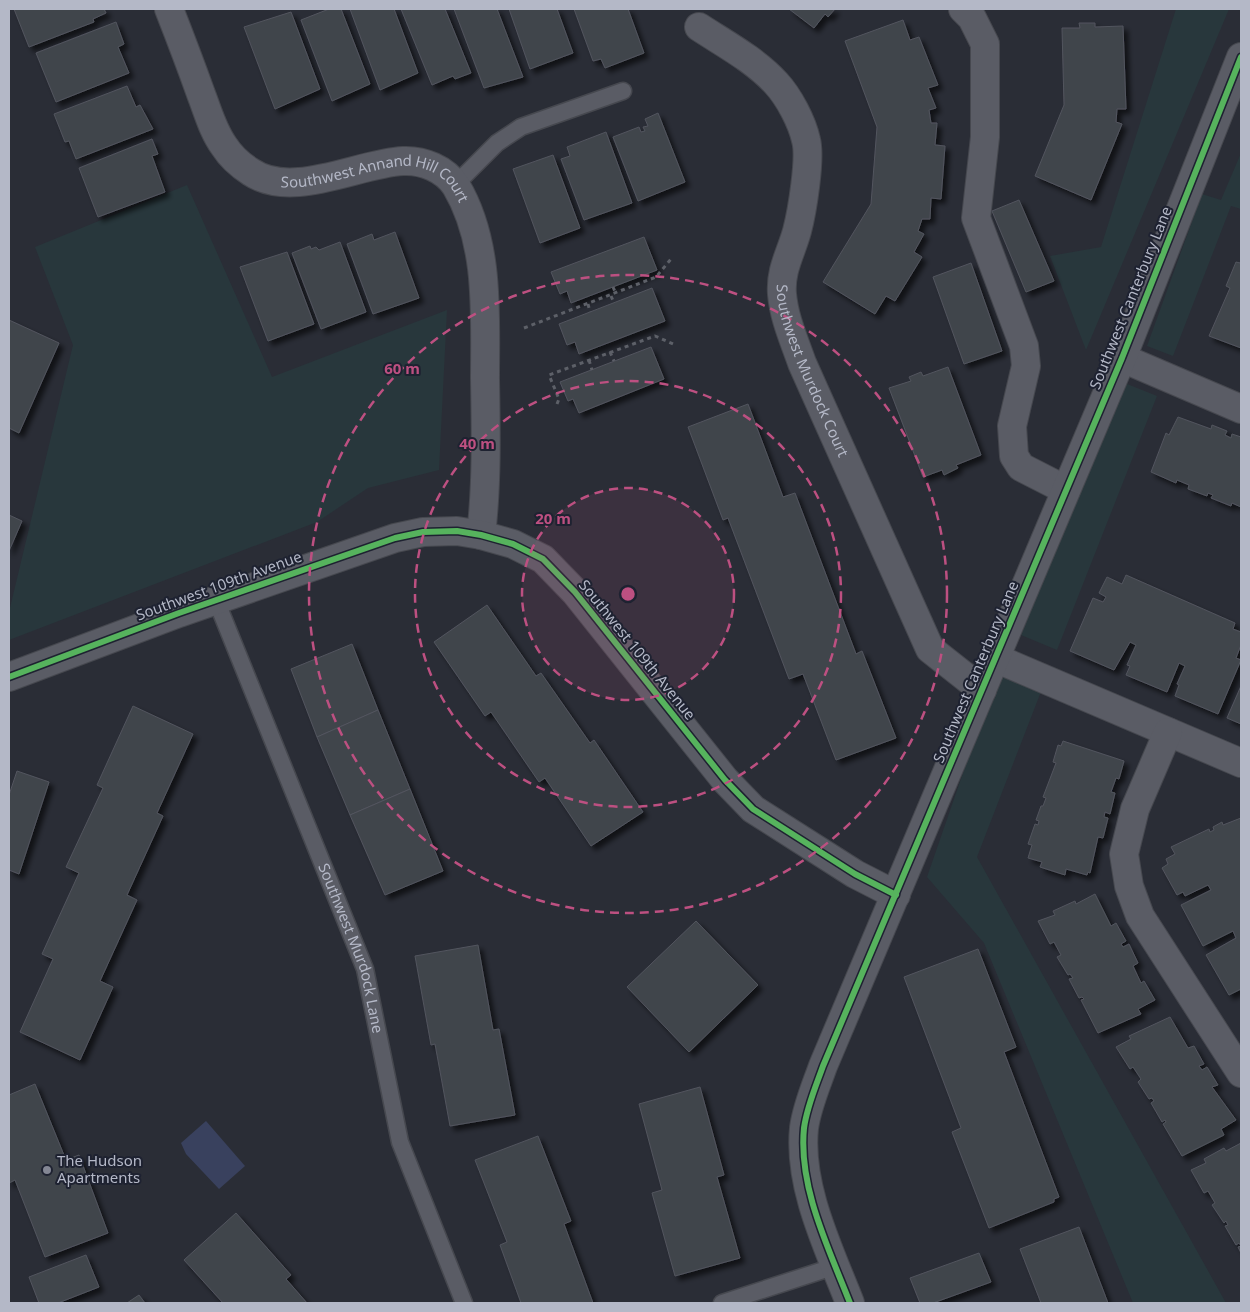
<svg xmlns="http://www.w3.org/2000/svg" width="1250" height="1312" font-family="'Noto Sans',sans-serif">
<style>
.green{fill:#28373c}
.water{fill:#39415e}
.building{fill:#41444c;stroke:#52555e;filter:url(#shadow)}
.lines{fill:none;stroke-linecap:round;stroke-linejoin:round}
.service-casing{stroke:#46484f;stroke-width:19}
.minor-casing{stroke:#46484f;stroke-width:30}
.path{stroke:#5d6068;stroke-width:3;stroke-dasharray:4 4;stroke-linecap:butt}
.service{stroke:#5a5c65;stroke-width:16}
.minor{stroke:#5a5c65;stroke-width:28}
.cycleway-casing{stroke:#1e2231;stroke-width:9}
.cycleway{stroke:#56b35d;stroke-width:6}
.ring{fill:none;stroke:#bd5081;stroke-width:2.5;stroke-dasharray:9 6}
.poi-dot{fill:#848794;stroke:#1e2231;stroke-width:2}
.labels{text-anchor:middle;stroke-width:4;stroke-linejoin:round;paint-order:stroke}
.street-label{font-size:15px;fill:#b4b8c7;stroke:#1e2231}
.poi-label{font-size:15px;fill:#b4b8c7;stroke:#1e2231;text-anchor:start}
.centre{fill:#bd5081;stroke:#1e2231;stroke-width:2.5}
.ring-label{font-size:15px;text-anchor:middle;font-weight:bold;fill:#bd5081;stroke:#1e2231;stroke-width:4;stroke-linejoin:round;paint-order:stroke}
</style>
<defs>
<filter id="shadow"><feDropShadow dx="4.5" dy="4.5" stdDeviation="2.5" flood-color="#0009"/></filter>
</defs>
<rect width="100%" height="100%" fill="#2a2d36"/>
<g class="green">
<polygon points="1176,9 1229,9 1086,350 1050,256 1101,247"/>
<polygon points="1241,153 1241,209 1231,206 1173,356 1147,346 1202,194 1221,200"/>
<polygon points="187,185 272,377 447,310 439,470 368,488 317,522 9,640 9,612 73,345 35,247"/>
<polygon points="1122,382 1157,396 1057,650 1021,635"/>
<polygon points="998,672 1042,689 977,857 1226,1303 1133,1303 984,943 927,877"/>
</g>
<polygon class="water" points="206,1121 245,1166 219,1189 186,1154 181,1143"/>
<g class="building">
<polygon points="14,9 104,9 106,13 93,19 94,22 29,47"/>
<polygon points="329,9 341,9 370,84 332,101 301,20"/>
<polygon points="350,9 394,9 418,73 380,90"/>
<polygon points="401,9 445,9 471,73 455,79 453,76 432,85"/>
<polygon points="454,9 497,9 523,77 484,88"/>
<polygon points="509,9 557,9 573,53 530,69"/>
<polygon points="574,9 628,9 644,53 605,68 601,59 593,61"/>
<polygon points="789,9 835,9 828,17 825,14 814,28"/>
<polygon points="291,12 320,89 275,109 244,27"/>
<polygon points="903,20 910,40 919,37 938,85 928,88 936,108 929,110 931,123 937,123 935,145 945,146 941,199 931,198 930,219 922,219 918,231 924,234 914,252 922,257 895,301 886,296 875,314 823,282 871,204 877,127 845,41"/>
<polygon points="116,22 124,44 118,47 129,73 56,102 36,53"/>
<polygon points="1079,23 1095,23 1095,27 1123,26 1126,109 1117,109 1116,122 1122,124 1091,200 1035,176 1064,105 1062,28 1080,28"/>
<polygon points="127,86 136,107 140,105 153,129 76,159 69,141 65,142 54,114"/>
<polygon points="658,113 685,182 638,201 613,137 639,127 641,132 645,131 643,127 648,126 645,119"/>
<polygon points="606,132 632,203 584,220 561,159 570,156 567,147"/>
<polygon points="152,139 158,154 152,156 165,192 98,217 79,168"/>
<polygon points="553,155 580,228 540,243 513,169"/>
<polygon points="1019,200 1054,281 1026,292 992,211"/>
<polygon points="395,232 419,298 373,314 347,244 372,234 374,240"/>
<polygon points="644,237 657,270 571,303 567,291 560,294 551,272"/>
<polygon points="340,242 366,312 321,329 292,253 310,246 311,249 316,247 319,250"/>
<polygon points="287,252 314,324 268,341 240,267"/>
<polygon points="1241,260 1241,348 1209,336 1230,288 1226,286 1236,262 1240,263"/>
<polygon points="971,263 1002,351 964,364 933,277"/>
<polygon points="652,288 665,321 579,354 575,342 567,345 559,324"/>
<polygon points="9,320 59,343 19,433 9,428"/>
<polygon points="651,347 664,379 579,413 573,399 568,401 560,382"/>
<polygon points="948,367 981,455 956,465 958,468 944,475 942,470 923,477 889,388 911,381 909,377 921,372 923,376"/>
<polygon points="748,404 783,497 795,493 856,654 862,651 896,738 836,760 803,674 789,679 728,518 723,520 688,427"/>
<polygon points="1178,417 1211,429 1212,425 1227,431 1225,435 1231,438 1232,434 1241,437 1241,507 1232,503 1231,506 1211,498 1213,495 1208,493 1207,496 1188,489 1189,485 1177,480 1176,483 1151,472 1166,433 1169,435"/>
<polygon points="9,515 22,521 9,551"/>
<polygon points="1126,575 1235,623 1233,629 1241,632 1241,645 1236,658 1241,660 1218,714 1175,696 1179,685 1177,684 1185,666 1179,663 1167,692 1126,675 1130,666 1127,665 1136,645 1130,642 1114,670 1070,651 1093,598 1103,602 1106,597 1099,593 1107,577 1122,584"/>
<polygon points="487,605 536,676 541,673 590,743 594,740 643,812 591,846 545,778 539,782 491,712 485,716 434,642"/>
<polygon points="352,644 378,710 317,737 291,669"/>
<polygon points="1241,686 1241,724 1227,718"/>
<polygon points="133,706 193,734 157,813 163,816 127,895 137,900 100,981 113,987 80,1060 20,1032 53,959 42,954 79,873 66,867 103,788 97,785"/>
<polygon points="378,710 410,789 350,815 317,737"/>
<polygon points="1063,741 1124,761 1119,779 1116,778 1111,792 1115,793 1110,814 1105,812 1104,817 1108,818 1103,838 1098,837 1090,873 1088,872 1087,875 1066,869 1065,875 1040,867 1042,862 1028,858 1032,845 1028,844 1035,824 1038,825 1039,821 1036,820 1041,806 1043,806 1046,798 1043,797 1056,763 1053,762 1058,745 1061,746"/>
<polygon points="17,771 49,782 19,874 9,870 9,795"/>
<polygon points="410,789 443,871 385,895 350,815"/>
<polygon points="1241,818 1241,989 1229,995 1206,955 1236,938 1233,931 1203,946 1181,905 1211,890 1208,885 1185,896 1183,892 1177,895 1162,868 1168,864 1166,859 1175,854 1171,847 1209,829 1210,832 1214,830 1213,827 1222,822 1223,825"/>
<polygon points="1095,894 1111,926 1116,923 1126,941 1121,944 1123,947 1129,944 1138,963 1133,966 1141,983 1144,981 1155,1000 1138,1009 1141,1014 1098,1033 1081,1000 1084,999 1082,997 1079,998 1069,979 1073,978 1070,974 1068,975 1057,957 1061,955 1054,942 1050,944 1038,921 1055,915 1053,911 1075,901 1076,904"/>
<polygon points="696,921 758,985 689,1052 627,987"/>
<polygon points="478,945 493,1030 499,1029 515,1115 450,1126 435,1044 431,1045 415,956"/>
<polygon points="978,949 1016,1047 1004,1052 1059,1197 1054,1199 1054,1202 989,1228 952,1132 961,1128 904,977"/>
<polygon points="1170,1017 1188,1048 1194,1046 1204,1064 1199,1066 1202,1070 1207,1067 1218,1085 1212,1087 1236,1120 1221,1129 1224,1135 1182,1156 1163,1124 1166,1122 1165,1120 1162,1122 1151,1103 1154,1101 1152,1098 1149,1099 1138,1082 1141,1079 1133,1067 1130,1069 1116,1047 1131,1039 1129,1036"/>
<polygon points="35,1084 66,1160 79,1155 108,1233 45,1257 15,1180 9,1183 9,1095"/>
<polygon points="700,1087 724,1175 717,1177 740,1258 675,1276 652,1193 662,1190 639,1104"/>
<polygon points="538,1136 571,1221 564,1224 593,1303 521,1303 500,1245 507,1242 475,1160"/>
<polygon points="1241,1143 1241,1253 1238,1247 1241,1246 1239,1243 1236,1245 1225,1226 1228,1225 1226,1221 1224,1223 1212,1205 1215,1203 1208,1191 1204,1193 1191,1170 1206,1163 1204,1159 1224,1148 1226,1151"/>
<polygon points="236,1213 291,1275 286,1279 307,1303 223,1303 184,1260"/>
<polygon points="1079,1227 1108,1303 1041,1303 1020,1249"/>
<polygon points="979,1253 991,1282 933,1303 920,1303 910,1278"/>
<polygon points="86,1255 99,1287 58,1303 39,1303 29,1277"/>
<polygon points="139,1295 145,1303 127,1303"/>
</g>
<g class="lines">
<defs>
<g id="service">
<polyline points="455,185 497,143 521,127 623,91"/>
<path id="s1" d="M216 600 365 969 400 1142 464 1303"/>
<polyline points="722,1303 836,1266"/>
</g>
<g id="minor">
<path id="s2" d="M169 9C180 37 191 66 201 94 208 112 213 131 224 146 231 157 240 165 251 172 292 200 359 163 403 161 423 160 445 169 456 186 490 243 485 315 485 379 486 431 487 483 481 535"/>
<polyline points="963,9 972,18 985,44 985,137 976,218 1024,346 1026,366 1012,426 1014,456 1021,467 1066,490"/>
<path id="s3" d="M699 27C725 44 755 60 776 83 789 97 802 122 806 140 811 158 802 212 797 231 791 253 780 270 782 294 784 318 794 340 802 363L930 649 982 690"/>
<polyline points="1122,358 1241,409"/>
<polyline points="995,658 1241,763"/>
<polyline points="9,677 179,613 395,538 423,532 457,531 481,535 513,544 543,559 575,592 725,780 753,809 855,874 896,895"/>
<polyline points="1168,732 1135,809 1124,854 1129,886 1140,916 1241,1073"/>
<path d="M850 1303C829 1249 798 1187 804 1128 807 1106 816 1086 823 1066L1122 358 1241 57"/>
</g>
</defs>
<use href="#service" class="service-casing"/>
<use href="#minor" class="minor-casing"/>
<g class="path">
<polyline points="613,287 616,294"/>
<polyline points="611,296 614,303"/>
<polyline points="588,304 590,312"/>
<polyline points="524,328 656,277 671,259"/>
<polyline points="610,352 614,361"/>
<polyline points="589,360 592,370"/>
<polyline points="557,404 559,399 549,375 655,336 673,344"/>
</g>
<use href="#service" class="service"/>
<use href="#minor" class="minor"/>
<defs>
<g id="cycleway">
<polyline points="9,677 179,613 395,538 423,532 457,531 481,535 513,544 543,559 575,592 725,780 753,809 855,874 896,895"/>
<path d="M850 1303C829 1249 798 1187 804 1128 807 1106 816 1086 823 1066L1122 358 1241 57"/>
</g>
</defs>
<use href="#cycleway" class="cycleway-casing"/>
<use href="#cycleway" class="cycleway"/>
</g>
<circle cx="628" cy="594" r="106" fill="#bd5081" fill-opacity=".12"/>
<g class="ring">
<circle cx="628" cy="594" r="106"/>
<circle cx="628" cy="594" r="213"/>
<circle cx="628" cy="594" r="319"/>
</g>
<circle class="poi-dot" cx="47" cy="1170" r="5"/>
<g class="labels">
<g class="street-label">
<text dy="5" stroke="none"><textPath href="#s2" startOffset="319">Southwest Annand Hill Court</textPath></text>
<text transform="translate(1131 298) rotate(-68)" y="5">Southwest Canterbury Lane</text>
<text dy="5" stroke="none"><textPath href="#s3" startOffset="400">Southwest Murdock Court</textPath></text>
<text transform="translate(219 586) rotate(-20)" y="5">Southwest 109th Avenue</text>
<text transform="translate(637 650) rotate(51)" y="5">Southwest 109th Avenue</text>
<text transform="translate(976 672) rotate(-67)" y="5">Southwest Canterbury Lane</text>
<text dy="5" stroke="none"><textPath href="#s1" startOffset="374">Southwest Murdock Lane</textPath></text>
</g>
<g class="poi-label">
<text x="57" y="1166">The Hudson<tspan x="57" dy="17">Apartments</tspan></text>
</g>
</g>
<circle cx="628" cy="594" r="8" class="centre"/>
<g class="ring-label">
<text x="402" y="374">60 m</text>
<text x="477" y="449">40 m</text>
<text x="553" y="524">20 m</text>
</g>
<rect width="1250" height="1312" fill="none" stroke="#b4b8c7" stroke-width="20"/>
</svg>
